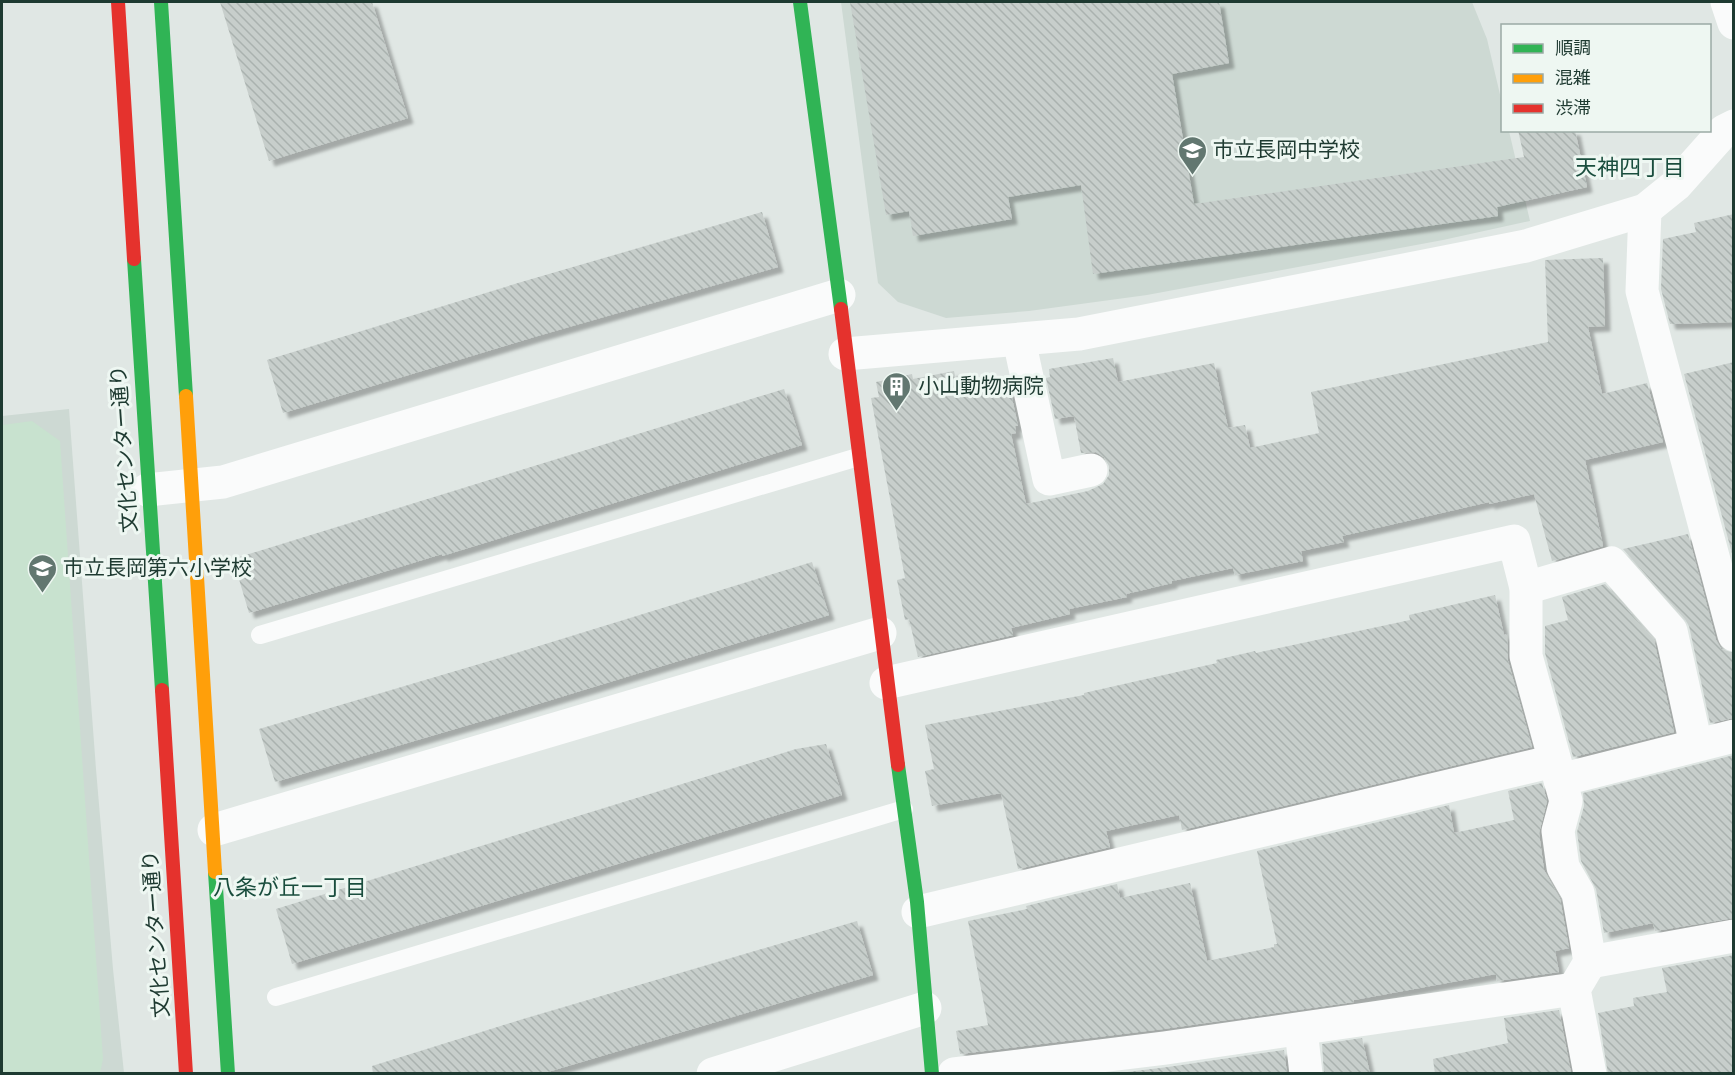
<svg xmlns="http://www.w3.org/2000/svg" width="1735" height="1075" font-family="Arial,'Noto Sans JP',sans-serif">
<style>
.built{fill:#cdd9d3}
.grass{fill:#c8e2cf}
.building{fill:url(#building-back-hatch);filter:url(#shadow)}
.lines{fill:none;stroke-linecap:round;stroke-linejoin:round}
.lane{stroke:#fafbfb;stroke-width:18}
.street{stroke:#fafbfb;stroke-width:33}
.fast{stroke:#30b455;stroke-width:14}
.slow{stroke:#ff9f0a;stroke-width:14}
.jam{stroke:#e5322d;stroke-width:14}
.labels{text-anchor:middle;stroke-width:6;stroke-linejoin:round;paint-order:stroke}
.poi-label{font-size:21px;fill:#1e3a31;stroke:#eef7f2;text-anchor:start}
.street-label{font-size:21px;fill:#1e3a31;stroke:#eef7f2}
.neighbourhood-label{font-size:22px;fill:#194d3d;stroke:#eef7f2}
</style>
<defs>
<pattern id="building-back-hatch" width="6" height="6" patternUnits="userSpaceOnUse" patternTransform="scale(1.5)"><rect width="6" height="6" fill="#c7cecb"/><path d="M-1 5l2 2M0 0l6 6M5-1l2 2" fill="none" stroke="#aab2af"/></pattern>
<filter id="shadow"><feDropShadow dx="5.5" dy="5.5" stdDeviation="1.5" flood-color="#0004"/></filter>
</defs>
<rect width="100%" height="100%" fill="#e0e7e4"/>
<g class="built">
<polygon points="841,2 1472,2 1487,39 1502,103 1502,130 1509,131 1530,221 1443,240 1147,295 1029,311 946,318 898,302 878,283"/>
<polygon points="69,409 96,769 113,969 124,1073 2,1073 2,416"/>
</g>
<polygon class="grass" points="32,421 60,441 103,1059 100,1073 2,1073 2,425"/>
<g class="building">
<polygon points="220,2 372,2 408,118 269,161"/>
<polygon points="850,2 1219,2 1229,63 1172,74 1194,204 1524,157 1518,130 1575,130 1587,187 1497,207 1498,216 1093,274 1081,185 1008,197 1012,219 913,236 909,211 886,215"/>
<polygon points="762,212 778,267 534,337 283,413 267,360 518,283"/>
<polygon points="1734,214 1734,322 1670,324 1661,289 1663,239 1696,232 1694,223"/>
<polygon points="1603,258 1605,326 1588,327 1602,394 1647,383 1663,442 1585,460 1603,546 1552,561 1534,494 1489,504 1489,502 1342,536 1344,542 1301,551 1303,561 1235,575 1233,568 1172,581 1172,583 1126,594 1127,597 1069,609 1070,614 1011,628 1013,635 918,657 909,619 905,620 897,580 905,578 871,398 879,397 876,382 912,374 913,379 954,371 959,394 1009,384 1018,426 1015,426 1016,433 1011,434 1026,504 1088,491 1103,484 1109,475 1109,466 1104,457 1096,452 1081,453 1074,416 1055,419 1046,378 1050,377 1049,369 1113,358 1118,382 1214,363 1228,428 1245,425 1250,448 1319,433 1311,392 1548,342 1545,260"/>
<polygon points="1734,362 1734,561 1684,374"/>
<polygon points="784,389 802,445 442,556 442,554 249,613 233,559"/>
<polygon points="1688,534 1716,640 1721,649 1734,653 1734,718 1710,723 1689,626 1685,619 1623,549"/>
<polygon points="812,562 829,615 492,718 275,782 259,729 503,657"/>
<polygon points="1605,584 1654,640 1674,732 1573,757 1545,653 1545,626 1568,620 1562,597"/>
<polygon points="1495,595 1504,635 1507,634 1508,661 1532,747 1182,830 1179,815 1106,831 1110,847 1018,869 1001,793 932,806 925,771 934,769 925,725 1084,695 1084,693 1217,663 1216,660 1255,651 1256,653 1410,620 1409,615"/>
<polygon points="826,744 842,795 292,964 276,909 796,749"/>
<polygon points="1734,755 1734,918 1655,931 1653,923 1604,933 1596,889 1581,861 1577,832 1584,806 1583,793"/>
<polygon points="1542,783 1547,801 1539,833 1544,870 1560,899 1569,948 1555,951 1559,972 1497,981 1496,974 1354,1000 1354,1002 1163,1029 960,1054 956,1031 988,1025 968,921 1027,909 1026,906 1117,884 1120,898 1190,883 1207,961 1274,947 1274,944 1277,944 1257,851 1449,805 1454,833 1514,820 1508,791"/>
<polygon points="857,921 873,975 541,1074 373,1074 372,1066 523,1019"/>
<polygon points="1734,955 1734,1074 1608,1074 1598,1013 1634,1006 1633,998 1667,992 1662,968"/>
<polygon points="1559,1010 1571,1073 1435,1074 1433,1059 1508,1043 1504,1018"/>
<polygon points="1362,1038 1370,1074 1324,1074 1322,1044"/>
<polygon points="1284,1050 1287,1074 1111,1074 1168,1067"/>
</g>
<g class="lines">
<g class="lane">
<polyline points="260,635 858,457"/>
<polyline points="276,997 904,809"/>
</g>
<g class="street">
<polyline points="1727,2 1734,23"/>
<polyline points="1645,210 1642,291 1734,635"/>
<polyline points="1019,340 1049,479 1091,470"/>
<polyline points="845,354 1079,334 1526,246 1645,210 1676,185 1724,131 1734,126"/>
<polyline points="147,490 223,482 839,295"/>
<polyline points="1526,588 1611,563 1671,631 1696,745"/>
<polyline points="886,683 1514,541 1526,588 1526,656 1566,801 1558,831 1563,867 1578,893 1590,962 1574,989 1590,1074"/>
<polyline points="1560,780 1734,736"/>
<polyline points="214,830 880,633"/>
<polyline points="918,912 1554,761"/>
<polyline points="1590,962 1734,936"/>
<polyline points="1301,1029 1306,1074"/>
<polyline points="713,1074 925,1008"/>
<polyline points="954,1074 1165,1048 1574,989"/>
</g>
<g class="fast">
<polyline points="161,2 186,396"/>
<polyline points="800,2 841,309"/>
<polyline points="134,259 162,690"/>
<polyline points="898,765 917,902 932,1074"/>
<polyline points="215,872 228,1074"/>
</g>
<polyline class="slow" points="186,396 215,872"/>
<g class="jam">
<polyline points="118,2 134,259"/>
<polyline points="841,309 898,765"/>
<polyline points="162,690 186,1074"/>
</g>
</g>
<defs>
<symbol id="school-pin" viewBox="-11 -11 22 30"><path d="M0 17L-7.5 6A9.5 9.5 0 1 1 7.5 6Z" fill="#627770" stroke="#eef7f2"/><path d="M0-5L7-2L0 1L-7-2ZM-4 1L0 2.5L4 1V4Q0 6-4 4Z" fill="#fff"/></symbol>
<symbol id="building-pin" viewBox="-11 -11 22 30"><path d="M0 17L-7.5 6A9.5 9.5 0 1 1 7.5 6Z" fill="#627770" stroke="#eef7f2"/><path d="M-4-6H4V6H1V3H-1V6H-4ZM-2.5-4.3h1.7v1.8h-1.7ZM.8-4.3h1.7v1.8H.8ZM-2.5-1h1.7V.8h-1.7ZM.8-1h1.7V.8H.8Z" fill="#fff"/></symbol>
</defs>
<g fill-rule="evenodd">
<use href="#school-pin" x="1176" y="134" width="33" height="45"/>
<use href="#building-pin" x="880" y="370" width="33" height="45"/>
<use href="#school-pin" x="26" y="552" width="33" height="45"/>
</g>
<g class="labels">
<g class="poi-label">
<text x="1213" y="157">市立長岡中学校</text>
<text x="918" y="393">小山動物病院</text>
<text x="63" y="575">市立長岡第六小学校</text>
</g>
<g class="street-label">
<text transform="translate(124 449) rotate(-94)" y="7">文化センター通り</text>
<text transform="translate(156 934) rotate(-94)" y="7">文化センター通り</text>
</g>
<g class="neighbourhood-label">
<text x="1630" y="175">天神四丁目</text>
<text x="290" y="895">八条が丘一丁目</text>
</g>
</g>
<rect width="1735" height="1075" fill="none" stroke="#1e3a31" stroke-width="6"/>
<rect x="1501" y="24" width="210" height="108" fill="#eef7f2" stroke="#9baba5" stroke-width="1.5"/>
<rect x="1513" y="44" width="30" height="9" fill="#30b455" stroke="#9baba5" stroke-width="1.5"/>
<text x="1555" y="54" font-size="18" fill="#1e3a31">順調</text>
<rect x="1513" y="74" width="30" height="9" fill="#ff9f0a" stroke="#9baba5" stroke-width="1.5"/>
<text x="1555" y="84" font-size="18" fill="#1e3a31">混雑</text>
<rect x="1513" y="104" width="30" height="9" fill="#e5322d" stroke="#9baba5" stroke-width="1.5"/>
<text x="1555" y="114" font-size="18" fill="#1e3a31">渋滞</text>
</svg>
